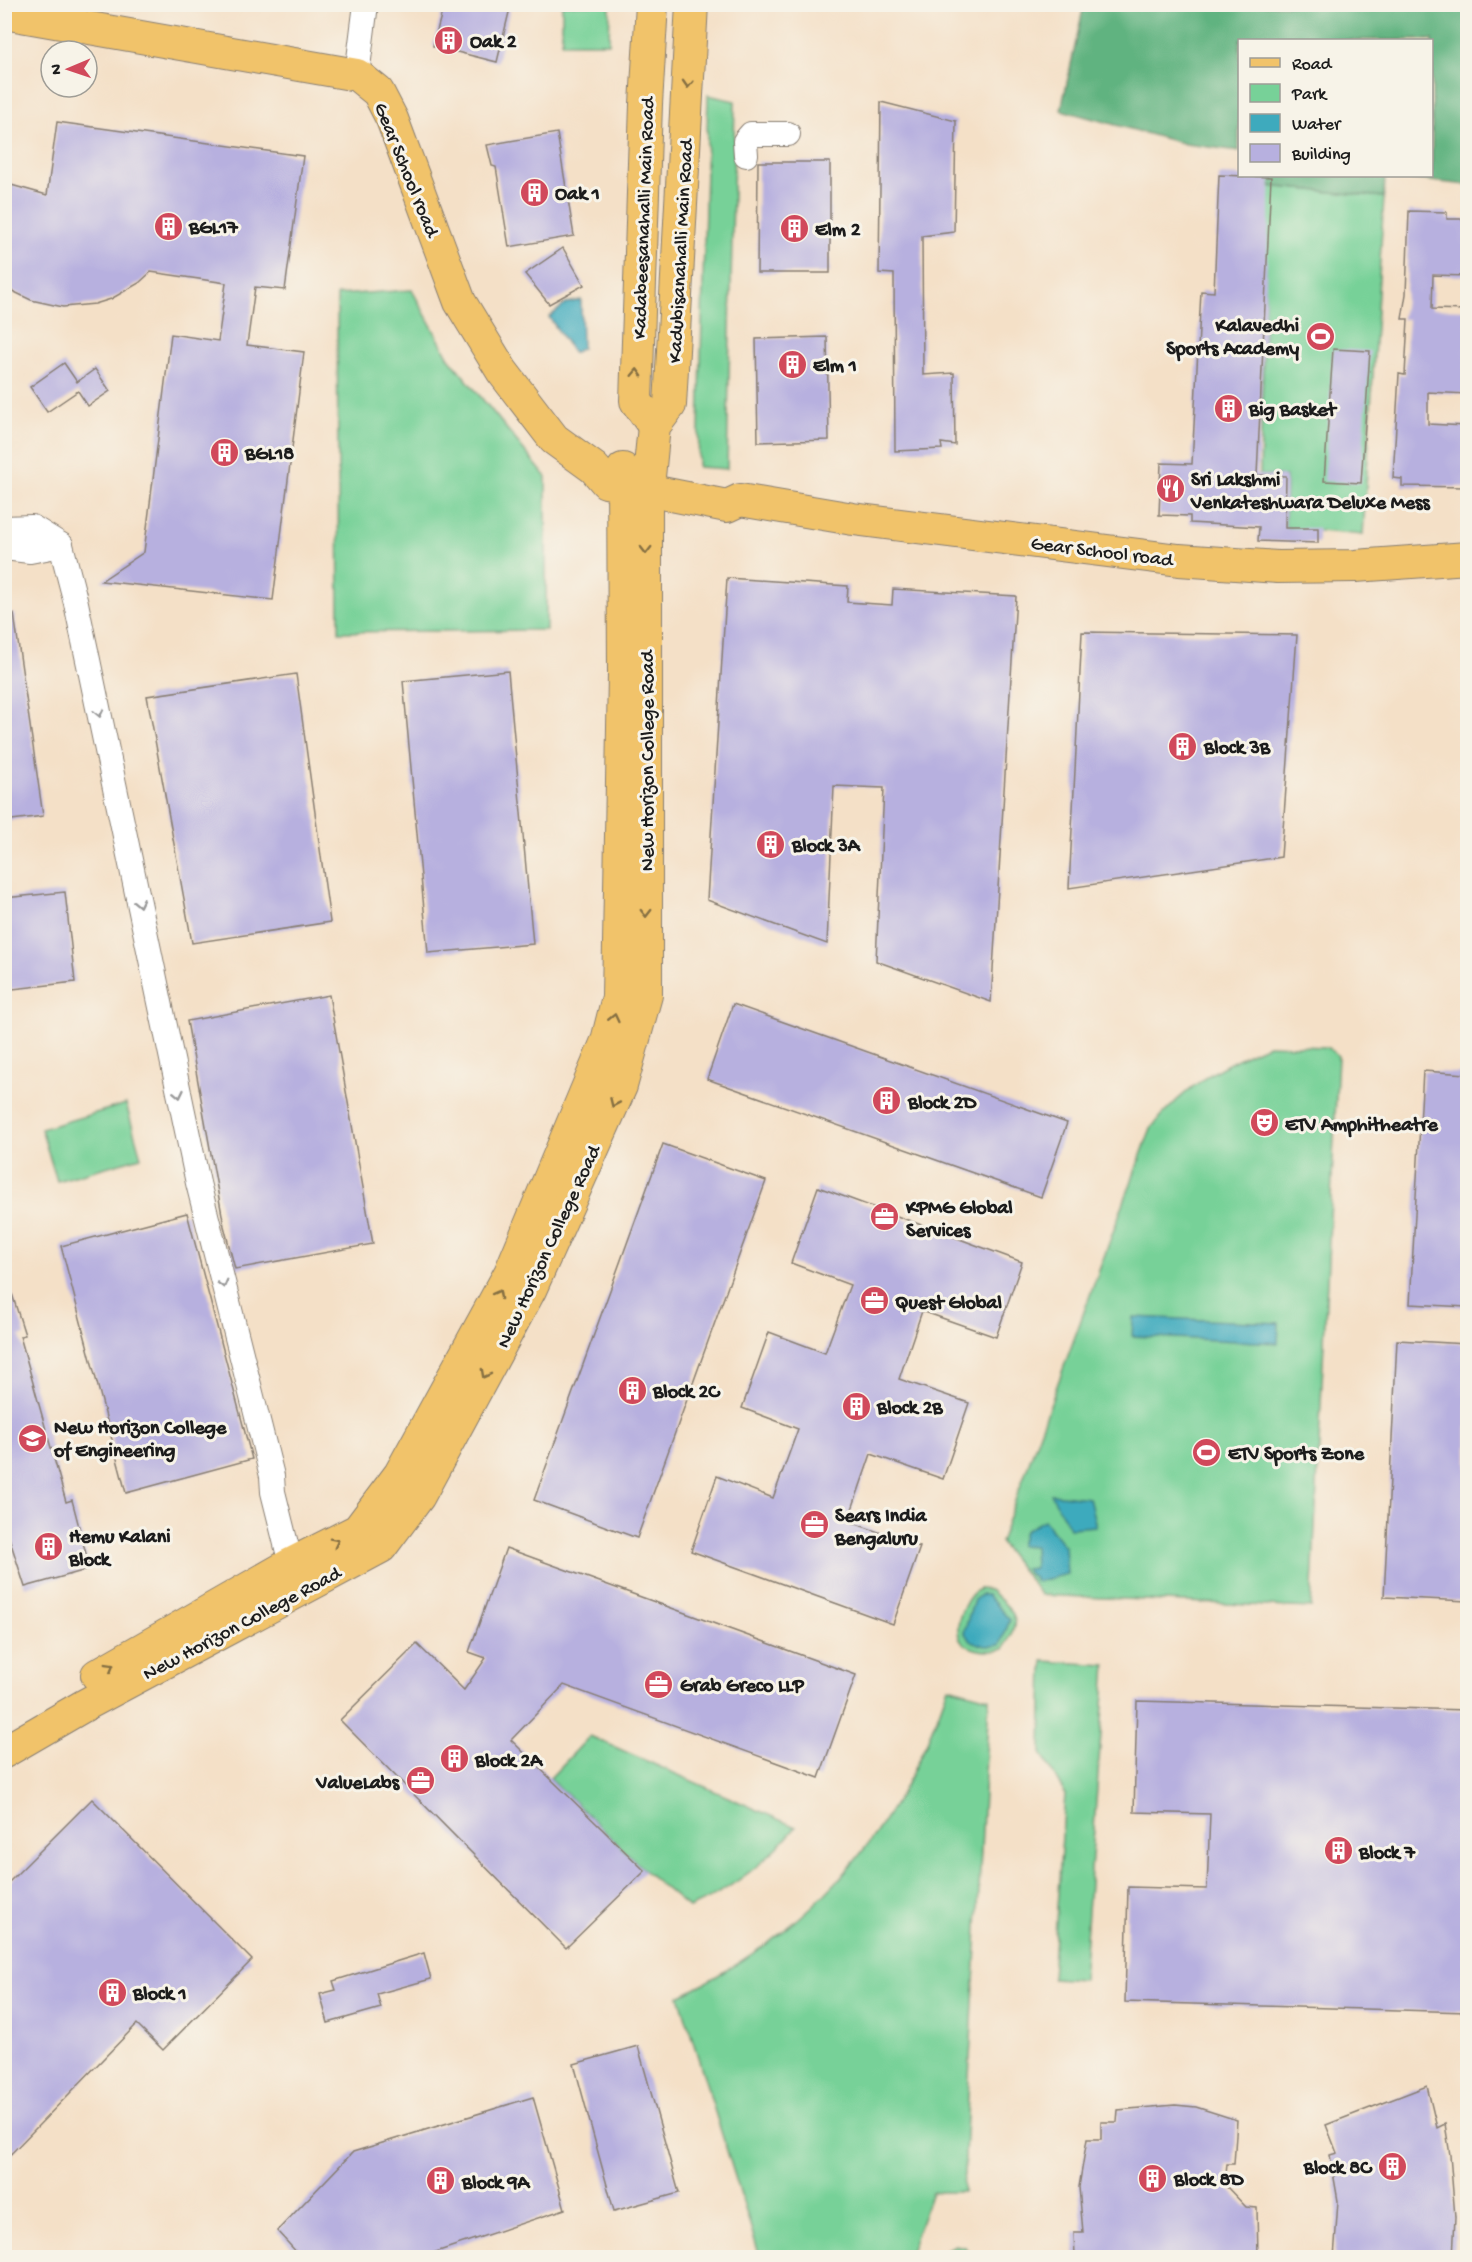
<svg xmlns="http://www.w3.org/2000/svg" width="1472" height="2262" font-family="'Gochi Hand',sans-serif">
<style>
.green{fill:#77d198;stroke:#4a765a;stroke-width:1.5}
.forest{fill:#61b380;stroke:#3e684e;stroke-width:1.5}
.water{fill:#3eaabd;stroke:#2d636c;stroke-width:1.5}
.building{fill:#b7b0df}
.lines{fill:none;stroke-linecap:round;stroke-linejoin:round}
.minor-casing{stroke:#887e72;stroke-width:26}
.major-casing{stroke:#887e72;stroke-width:34}
.minor{stroke:#fff;stroke-width:24}
.major{stroke:#f1c36a;stroke-width:32}
.oneway{stroke:#867043}
.oneway2{stroke:#999}
.labels{text-anchor:middle;stroke-width:6;stroke-linejoin:round;paint-order:stroke}
.poi-label{font-size:20px;font-weight:bold;fill:#1c1c1c;stroke:#f7f3e8;text-anchor:start}
.street-label{font-size:20px;fill:#1c1c1c;stroke:#f7f3e8}
</style>
<rect width="100%" height="100%" fill="#f7f3e8"/>
<filter id="ink" filterUnits="userSpaceOnUse"><feTurbulence type="fractalNoise" baseFrequency=".0167" numOctaves="2"/><feDisplacementMap in="SourceGraphic" scale="12" xChannelSelector="R" yChannelSelector="G"/><feConvolveMatrix kernelMatrix="1 2 1 2 8 2 1 2 1" color-interpolation-filters="sRGB"/></filter>
<filter id="wash" filterUnits="userSpaceOnUse"><feTurbulence type="fractalNoise" baseFrequency=".008" numOctaves="4" result="noise"/><feDisplacementMap in="SourceGraphic" scale="24" xChannelSelector="R" yChannelSelector="G"/><feGaussianBlur stdDeviation="1.35" result="paint"/><feColorMatrix in="noise" values="0 0 0 0 0 0 0 0 0 0 0 0 0 0 0 0 0 1.4 0 .05"/><feComposite in="paint" operator="in"/></filter>
<g filter="url(#wash)">
<rect width="100%" height="100%" fill="#f4e0c7"/>
<g class="green">
<polygon points="562,5 610,5 609,43 562,43"/>
<polygon points="708,95 735,101 727,469 698,467"/>
<polygon points="1268,186 1384,197 1363,535 1285,528 1286,476 1260,475"/>
<polygon points="412,290 449,358 546,477 546,630 339,632 337,295"/>
<path d="M1268 1045 1327 1047 1338 1056 1311 1608 1041 1595 1000 1542 1151 1128C1187 1085 1217 1067 1268 1045Z"/>
<polygon points="126,1104 141,1157 57,1181 41,1129"/>
<path d="M979 1589 990 1590C1017 1616 1022 1614 1004 1649 990 1654 958 1651 958 1630 957 1617 968 1594 979 1589Z"/>
<polygon points="1043,1661 1106,1665 1083,1980 1052,1978 1065,1794 1041,1752"/>
<path d="M948 1687 989 1698 963 2192H932L908 2257H760L679 1996C816 1930 900 1830 948 1687Z"/>
<path d="M590 1736 796 1827C766 1863 732 1889 689 1908L645 1871 550 1778Z"/>
<polygon points="955,2245 965,2247 971,2257 942,2257 946,2250"/>
</g>
<polygon class="forest" points="1084,5 1467,5 1467,185 1385,176 1384,197 1268,186 1268,176 1432,176 1432,40 1240,40 1239,151 1185,144 1061,110"/>
<g class="water">
<polygon points="581,300 582,348 573,353 549,317 567,303"/>
<polygon points="1133,1317 1279,1323 1278,1343 1132,1336"/>
<polygon points="1051,1494 1089,1498 1096,1526 1070,1528"/>
<polygon points="1044,1520 1065,1547 1067,1574 1037,1582 1025,1569 1035,1568 1034,1546 1020,1546 1024,1531"/>
<path d="M981 1595H987L1010 1620 1000 1645C987 1648 971 1645 964 1632L974 1600Z"/>
</g>
<g id="blocks">
<g class="building">
<polygon points="444,4 511,4 497,62 433,46"/>
<polygon points="881,102 956,121 954,232 922,236 923,375 954,373 955,445 941,443 942,449 895,451 894,274 879,273"/>
<polygon points="57,122 303,156 285,290 255,287 247,345 304,352 273,600 101,581 144,552 171,334 218,341 226,283 151,272 139,283 111,299 95,304 63,307 31,300 4,287 4,183 47,195"/>
<polygon points="557,133 574,236 509,247 496,167 492,166 487,145"/>
<polygon points="758,162 830,162 830,273 757,273"/>
<polygon points="1219,175 1271,177 1257,475 1286,476 1285,528 1318,528 1318,543 1258,541 1259,527 1190,523 1190,516 1159,515 1161,463 1192,464 1201,291 1214,292"/>
<polygon points="1409,211 1447,212 1447,219 1467,219 1467,276 1433,275 1432,309 1467,310 1467,394 1428,392 1428,424 1466,426 1467,487 1402,486 1402,479 1393,478 1399,374 1405,375 1408,319 1402,319 1406,294"/>
<polygon points="563,248 584,285 549,304 525,274"/>
<polygon points="827,337 829,440 758,442 756,339"/>
<polygon points="1333,349 1370,351 1361,483 1324,481"/>
<polygon points="64,363 77,382 95,369 110,391 88,406 78,391 47,412 30,387"/>
<polygon points="727,578 848,586 847,602 892,605 893,589 1016,596 991,1002 876,961 884,788 834,786 827,944 707,900"/>
<polygon points="14,614 43,816 4,821 4,615"/>
<polygon points="1082,632 1297,635 1281,857 1069,888"/>
<polygon points="508,671 533,944 428,953 403,681"/>
<polygon points="296,674 330,922 192,943 147,696"/>
<polygon points="65,892 75,982 4,990 4,898"/>
<polygon points="329,995 373,1244 235,1269 224,1226 187,1021"/>
<polygon points="733,1004 1067,1123 1041,1197 707,1079"/>
<polygon points="1423,1071 1467,1074 1467,1307 1410,1304"/>
<polygon points="663,1144 766,1181 637,1538 534,1500"/>
<polygon points="818,1187 1022,1262 996,1337 922,1311 899,1379 969,1403 943,1479 871,1454 848,1521 920,1547 893,1624 691,1551 717,1476 773,1498 798,1429 742,1408 769,1332 825,1353 850,1285 791,1263"/>
<polygon points="187,1213 252,1459 126,1493 61,1246"/>
<polygon points="4,1281 8,1281 25,1335 20,1336 66,1502 72,1500 90,1569 25,1587 4,1522"/>
<polygon points="1397,1340 1467,1344 1467,1601 1384,1597"/>
<polygon points="506,1548 856,1675 819,1778 564,1685 511,1740 645,1871 566,1948 340,1720 417,1644 464,1690 486,1658 469,1652"/>
<polygon points="1137,1701 1467,1710 1467,2012 1125,2002 1128,1887 1207,1889 1210,1814 1134,1812"/>
<polygon points="92,1799 252,1960 163,2050 137,2024 4,2161 4,1887"/>
<polygon points="424,1953 431,1979 377,1994 381,2008 328,2023 320,1994 336,1990 333,1981"/>
<polygon points="638,2046 679,2193 614,2211 574,2064"/>
<polygon points="1427,2086 1437,2128 1445,2124 1450,2155 1455,2217 1453,2258 1334,2258 1338,2201 1330,2155 1337,2153 1326,2125"/>
<polygon points="533,2097 565,2209 418,2258 302,2258 277,2231 353,2152"/>
<polygon points="1175,2105 1196,2107 1237,2120 1234,2164 1227,2164 1225,2185 1246,2207 1257,2208 1258,2258 1075,2258 1074,2232 1083,2232 1079,2187 1087,2139 1101,2139 1101,2122 1117,2122 1118,2110"/>
</g>
</g>
</g>
<g filter="url(#ink)">
<use href="#blocks" fill-opacity="0" stroke="#887e72" stroke-width="1.5"/>
<g class="lines">
<defs>
<g id="minor">
<polyline points="357,75 366,4"/>
<polyline points="746,155 745,141 751,134 788,134"/>
<polyline points="4,528 32,527 61,545 76,603 198,1183 272,1476 273,1492 291,1564"/>
<polyline points="4,548 30,551 61,545"/>
</g>
<g id="major">
<polyline points="652,4 646,104 636,401 654,426"/>
<polyline points="4,13 357,75 378,92 392,119 460,302 502,371 554,439 594,468 606,482 727,506 740,500 853,519 1179,560 1278,567 1355,566 1468,558"/>
<polyline points="97,1675 291,1564 358,1530 400,1474 510,1273 607,1041 618,997 624,674 623,469"/>
<polyline points="4,1752 85,1705 381,1547 419,1496 530,1290 621,1086 646,995 646,507 654,426 670,405 692,4"/>
</g>
</defs>
<use href="#minor" class="minor-casing"/>
<use href="#major" class="major-casing"/>
<use href="#minor" class="minor"/>
<use href="#major" class="major"/>
</g>
<defs><path id="oneway-chevron" d="M-2-3.5L2.5 0L-2 3.5" fill="none" stroke-width="1.6" stroke-linecap="round" stroke-linejoin="round" transform="scale(1.5)"/></defs>
<g class="oneway">
<use href="#oneway-chevron" transform="translate(688 84) rotate(93)"/>
<use href="#oneway-chevron" transform="translate(637 373) rotate(-88)"/>
<use href="#oneway-chevron" transform="translate(646 550) rotate(90)"/>
<use href="#oneway-chevron" transform="translate(646 913) rotate(90)"/>
<use href="#oneway-chevron" transform="translate(614 1018) rotate(-77)"/>
<use href="#oneway-chevron" transform="translate(614 1103) rotate(114)"/>
<use href="#oneway-chevron" transform="translate(498 1294) rotate(-61)"/>
<use href="#oneway-chevron" transform="translate(485 1374) rotate(118)"/>
<use href="#oneway-chevron" transform="translate(335 1542) rotate(-27)"/>
<use href="#oneway-chevron" transform="translate(110 1667) rotate(-30)"/>
</g>
<g class="oneway2">
<use href="#oneway-chevron" transform="translate(99 713) rotate(78)"/>
<use href="#oneway-chevron" transform="translate(139 903) rotate(78)"/>
<use href="#oneway-chevron" transform="translate(179 1094) rotate(78)"/>
<use href="#oneway-chevron" transform="translate(223 1284) rotate(76)"/>
</g>
</g>
<defs>
<symbol id="building-disc" viewBox="-11 -11 22 22"><circle r="9.5" fill="#d1495b" stroke="#f7f3e8"/><path d="M-4-6H4V6H1V3H-1V6H-4ZM-2.5-4.3h1.7v1.8h-1.7ZM.8-4.3h1.7v1.8H.8ZM-2.5-1h1.7V.8h-1.7ZM.8-1h1.7V.8H.8Z" fill="#fff"/></symbol>
<symbol id="stadium-disc" viewBox="-11 -11 22 22"><circle r="9.5" fill="#d1495b" stroke="#f7f3e8"/><path d="M0-5a6.5 5 0 1 0 0 10a6.5 5 0 1 0 0-10ZM-3.5-1.8h7v3.6h-7Z" fill="#fff"/></symbol>
<symbol id="restaurant-disc" viewBox="-11 -11 22 22"><circle r="9.5" fill="#d1495b" stroke="#f7f3e8"/><path d="M-5-6h1v4h1v-4h1v4h1v-4h1v5L-1.5 .5V6h-2V.5L-5-1ZM5-6V6H3V1.5H1.5Q1.5-4 5-6Z" fill="#fff"/></symbol>
<symbol id="theatre-disc" viewBox="-11 -11 22 22"><circle r="9.5" fill="#d1495b" stroke="#f7f3e8"/><path d="M-5-5.5Q0-4 5-5.5V0Q5 5 0 6Q-5 5-5 0ZM-3.3-2.5H-1v1.5H-3.3ZM1-2.5H3.3v1.5H1ZM-2.8 1Q0 5.5 2.8 1Z" fill="#fff"/></symbol>
<symbol id="office-disc" viewBox="-11 -11 22 22"><circle r="9.5" fill="#d1495b" stroke="#f7f3e8"/><path d="M-6-3h4V-5.5h4V-3h4V5H-6ZM-1-4.5V-3h2v-1.5ZM-6 0V1H6V0Z" fill="#fff"/></symbol>
<symbol id="university-disc" viewBox="-11 -11 22 22"><circle r="9.5" fill="#d1495b" stroke="#f7f3e8"/><path d="M0-5L7-2L0 1L-7-2ZM-4 1L0 2.5L4 1V4Q0 6-4 4Z" fill="#fff"/></symbol>
</defs>
<g fill-rule="evenodd">
<use href="#building-disc" x="432" y="24" width="33" height="33"/>
<use href="#building-disc" x="518" y="176" width="33" height="33"/>
<use href="#building-disc" x="152" y="210" width="33" height="33"/>
<use href="#building-disc" x="778" y="212" width="33" height="33"/>
<use href="#stadium-disc" x="1304" y="320" width="33" height="33"/>
<use href="#building-disc" x="776" y="348" width="33" height="33"/>
<use href="#building-disc" x="1212" y="392" width="33" height="33"/>
<use href="#building-disc" x="208" y="436" width="33" height="33"/>
<use href="#restaurant-disc" x="1154" y="472" width="33" height="33"/>
<use href="#building-disc" x="1166" y="730" width="33" height="33"/>
<use href="#building-disc" x="754" y="828" width="33" height="33"/>
<use href="#building-disc" x="870" y="1084" width="33" height="33"/>
<use href="#theatre-disc" x="1248" y="1106" width="33" height="33"/>
<use href="#office-disc" x="868" y="1200" width="33" height="33"/>
<use href="#office-disc" x="858" y="1284" width="33" height="33"/>
<use href="#building-disc" x="616" y="1374" width="33" height="33"/>
<use href="#building-disc" x="840" y="1390" width="33" height="33"/>
<use href="#university-disc" x="16" y="1422" width="33" height="33"/>
<use href="#stadium-disc" x="1190" y="1436" width="33" height="33"/>
<use href="#office-disc" x="798" y="1508" width="33" height="33"/>
<use href="#building-disc" x="32" y="1530" width="33" height="33"/>
<use href="#office-disc" x="642" y="1668" width="33" height="33"/>
<use href="#building-disc" x="438" y="1742" width="33" height="33"/>
<use href="#office-disc" x="404" y="1764" width="33" height="33"/>
<use href="#building-disc" x="1322" y="1834" width="33" height="33"/>
<use href="#building-disc" x="96" y="1976" width="33" height="33"/>
<use href="#building-disc" x="1376" y="2150" width="33" height="33"/>
<use href="#building-disc" x="1136" y="2162" width="33" height="33"/>
<use href="#building-disc" x="424" y="2164" width="33" height="33"/>
</g>
<g class="labels">
<g class="poi-label">
<text x="470" y="47">Oak 2</text>
<text x="555" y="199">Oak 1</text>
<text x="189" y="233">BGL17</text>
<text x="815" y="235">Elm 2</text>
<text x="1299" y="331" text-anchor="end">Kalavedhi<tspan x="1299" dy="23">Sports Academy</tspan></text>
<text x="813" y="371">Elm 1</text>
<text x="1249" y="415">Big Basket</text>
<text x="245" y="459">BGL18</text>
<text x="1191" y="485">Sri Lakshmi<tspan x="1191" dy="23">Venkateshwara Deluxe Mess</tspan></text>
<text x="1204" y="753">Block 3B</text>
<text x="792" y="851">Block 3A</text>
<text x="908" y="1108">Block 2D</text>
<text x="1285" y="1130">ETV Amphitheatre</text>
<text x="906" y="1213">KPMG Global<tspan x="906" dy="23">Services</tspan></text>
<text x="895" y="1308">Quest Global</text>
<text x="653" y="1397">Block 2C</text>
<text x="877" y="1413">Block 2B</text>
<text x="54" y="1433">New Horizon College<tspan x="54" dy="23">of Engineering</tspan></text>
<text x="1228" y="1459">ETV Sports Zone</text>
<text x="835" y="1521">Sears India<tspan x="835" dy="23">Bengaluru</tspan></text>
<text x="69" y="1542">Hemu Kalani<tspan x="69" dy="23">Block</tspan></text>
<text x="680" y="1691">Grab Greco LLP</text>
<text x="475" y="1766">Block 2A</text>
<text x="399" y="1788" text-anchor="end">ValueLabs</text>
<text x="1359" y="1858">Block 7</text>
<text x="133" y="1999">Block 1</text>
<text x="1371" y="2173" text-anchor="end">Block 8C</text>
<text x="1174" y="2185">Block 8D</text>
<text x="462" y="2188">Block 9A</text>
</g>
<g class="street-label">
<text transform="translate(408 169) rotate(68)" y="7">Gear School road</text>
<text transform="translate(642 218) rotate(-88)" y="7">Kadabeesanahalli Main Road</text>
<text transform="translate(679 251) rotate(-87)" y="7">Kadubisanahalli Main Road</text>
<text transform="translate(1102 550) rotate(7)" y="7">Gear School road</text>
<text transform="translate(646 761) rotate(-90)" y="7">New Horizon College Road</text>
<text transform="translate(547 1246) rotate(-65)" y="7">New Horizon College Road</text>
<text transform="translate(241 1622) rotate(-28)" y="7">New Horizon College Road</text>
</g>
</g>
<rect width="1472" height="2262" fill="none" stroke="#f7f3e8" stroke-width="24"/>
<rect x="1238" y="39" width="195" height="138" fill="#f7f3e8" stroke="#9f9d96" stroke-width="1.5"/>
<rect x="1250" y="58" width="30" height="9" fill="#f1c36a" stroke="#9f9d96" stroke-width="1.5"/>
<text x="1292" y="69" font-size="18" fill="#1c1c1c">Road</text>
<rect x="1250" y="84" width="30" height="18" fill="#77d198" stroke="#9f9d96" stroke-width="1.5"/>
<text x="1292" y="99" font-size="18" fill="#1c1c1c">Park</text>
<rect x="1250" y="114" width="30" height="18" fill="#3eaabd" stroke="#9f9d96" stroke-width="1.5"/>
<text x="1292" y="129" font-size="18" fill="#1c1c1c">Water</text>
<rect x="1250" y="144" width="30" height="18" fill="#b7b0df" stroke="#9f9d96" stroke-width="1.5"/>
<text x="1292" y="159" font-size="18" fill="#1c1c1c">Building</text>
<g transform="translate(69 69) rotate(268)"><circle r="28" fill="#f7f3e8" stroke="#9f9d96" stroke-width="1.5"/>
<path d="M0-4.5L10 22L0 15L-10 22Z" fill="#d1495b"/>
<text y="-9" font-size="16" font-weight="bold" text-anchor="middle" fill="#1c1c1c">N</text>
</g>
</svg>
